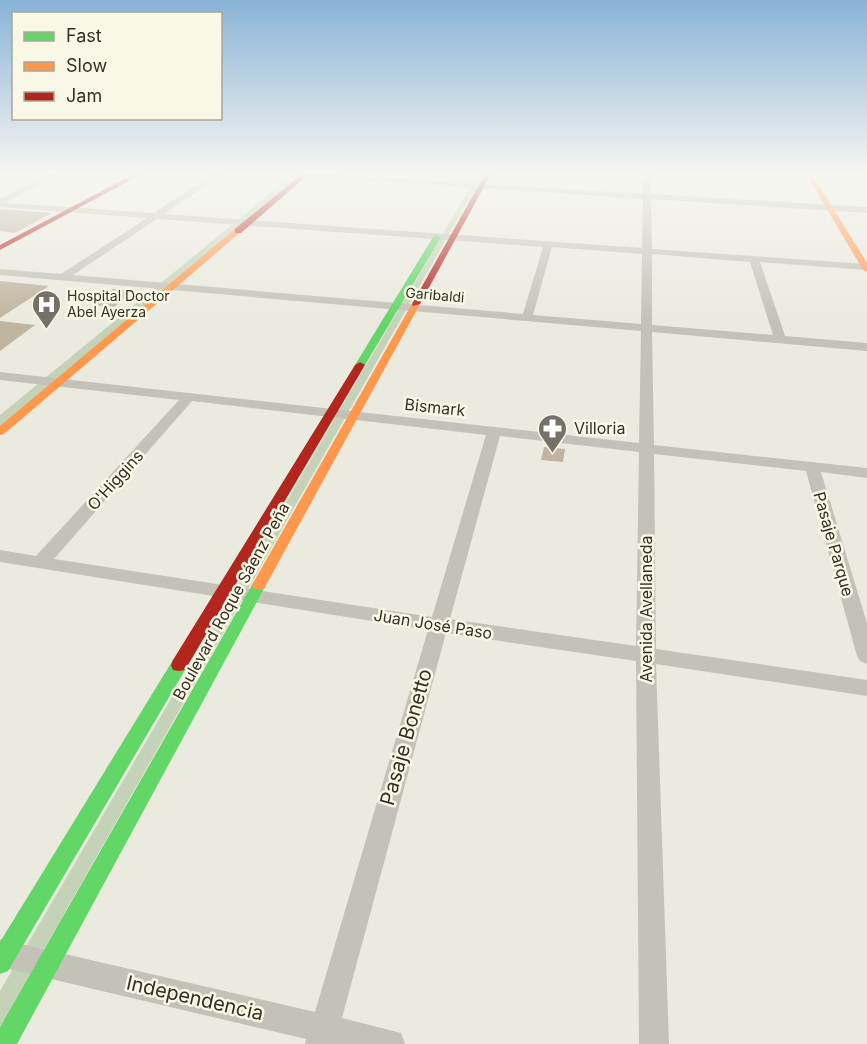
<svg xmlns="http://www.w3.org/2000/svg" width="867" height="1044" font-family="Inter,sans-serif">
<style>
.green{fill:#c4d3b8}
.building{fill:#bfb5a0}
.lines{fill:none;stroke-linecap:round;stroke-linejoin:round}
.street{fill:#c4c2b8;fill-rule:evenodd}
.fast{fill:#63d668;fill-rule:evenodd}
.slow{fill:#ff974d;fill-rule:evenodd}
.jam{fill:#b3261e;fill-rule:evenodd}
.labels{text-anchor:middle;stroke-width:5;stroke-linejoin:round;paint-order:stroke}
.far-street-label{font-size:14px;fill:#353026;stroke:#f9f7e5}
.far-poi-label{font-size:14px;fill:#353026;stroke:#f9f7e5;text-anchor:start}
.street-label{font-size:16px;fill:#353026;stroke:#f9f7e5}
.poi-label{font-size:16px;fill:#353026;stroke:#f9f7e5;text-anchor:start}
.near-street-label{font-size:20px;fill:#353026;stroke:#f9f7e5}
</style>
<rect width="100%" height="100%" fill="#ebeadf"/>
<g class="green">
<polygon points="294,174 306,174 0,432 0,415"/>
<polygon points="478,174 483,174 0,1027 0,991"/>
</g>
<g class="building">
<polygon points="0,209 52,213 15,233 0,231"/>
<polygon points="0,281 49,286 0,318"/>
<polygon points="113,289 134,291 114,307 92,305"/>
<polygon points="0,321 35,325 0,351"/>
<polygon points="544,447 565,449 563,462 541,460"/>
</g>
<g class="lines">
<path class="street" d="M49 174H59L5 203 154 213 213 174H222L164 214 642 248 643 199 278 174H323L643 194V174H651V194L867 207V213L651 199 652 249 867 264V270L760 262 785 336 867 343V351L652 332 654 445 867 468V478L821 472 867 623V664L860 661 857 656 806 471 654 454 656 649 867 680V696L656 664 669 1044H639L636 661 446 633 342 1018 401 1033 405 1044H305L306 1039 0 967V939L315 1012 428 630 0 562V550L36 556 179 400 0 380V372L639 443 641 331 0 275V269L61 274 147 218 0 207V199ZM157 219 543 247 523 314 73 275ZM552 247 642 254 641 324 533 315ZM652 254 750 262 773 335 652 325ZM192 401 486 435 432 617 54 559ZM500 436 639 452 636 646 450 619Z"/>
<g class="fast">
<polygon points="437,235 441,237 365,365 360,368 356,367 355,365 433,237"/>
<polygon points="259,580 264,581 266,585 17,1044 0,1044 0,1027 252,585 254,581"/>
<polygon points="179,659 185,660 187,665 185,670 8,971 0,974 0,942 173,660"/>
</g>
<g class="slow">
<polygon points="806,174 812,174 867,263 867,272 863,270"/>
<polygon points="235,229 242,231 4,434 0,435 0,426"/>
<polygon points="413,302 420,304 266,585 264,589 254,589 252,585"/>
</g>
<g class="jam">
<polygon points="134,174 142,174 0,250 0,245"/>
<polygon points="302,174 309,174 241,233 235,233 235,229"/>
<polygon points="485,174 491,174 420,304 413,306 412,304"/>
<polygon points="360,362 365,365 185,670 179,671 173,670 171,665 173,660 355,365"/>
</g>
</g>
<linearGradient id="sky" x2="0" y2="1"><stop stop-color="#89b3d7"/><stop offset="0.54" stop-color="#f6f6f1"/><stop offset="1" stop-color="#f6f6f1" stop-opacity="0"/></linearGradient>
<rect width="867" height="321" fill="url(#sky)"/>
<defs>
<symbol id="hospital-pin" viewBox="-11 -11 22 30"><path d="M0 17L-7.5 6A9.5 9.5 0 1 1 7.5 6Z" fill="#757167" stroke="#f9f7e5"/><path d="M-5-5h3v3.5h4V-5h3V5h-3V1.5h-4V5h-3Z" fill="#fff"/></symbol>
<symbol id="pharmacy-pin" viewBox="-11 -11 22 30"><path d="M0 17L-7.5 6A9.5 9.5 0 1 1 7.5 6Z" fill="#757167" stroke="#f9f7e5"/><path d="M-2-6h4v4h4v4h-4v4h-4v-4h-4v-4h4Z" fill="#fff"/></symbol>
</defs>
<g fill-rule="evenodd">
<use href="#hospital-pin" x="30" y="288" width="33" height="45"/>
<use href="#pharmacy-pin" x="536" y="412" width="33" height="45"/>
</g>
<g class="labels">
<g class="far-street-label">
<text transform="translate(435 295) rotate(5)" y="5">Garibaldi</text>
</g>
<g class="far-poi-label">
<text x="67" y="301">Hospital Doctor<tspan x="67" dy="16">Abel Ayerza</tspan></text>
</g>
<g class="street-label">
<text transform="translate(435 407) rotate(6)" y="6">Bismark</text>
<text transform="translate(115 480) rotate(-48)" y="6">O'Higgins</text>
<text transform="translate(834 544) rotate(74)" y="6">Pasaje Parque</text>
<text transform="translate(231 601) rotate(-61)" y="6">Boulevard Roque Sáenz Peña</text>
<text transform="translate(646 609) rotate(-90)" y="6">Avenida Avellaneda</text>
<text transform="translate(433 624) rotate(9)" y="6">Juan José Paso</text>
</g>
<g class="poi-label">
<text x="574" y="434">Villoria</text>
</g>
<g class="near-street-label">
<text transform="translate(406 737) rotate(-74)" y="7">Pasaje Bonetto</text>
<text transform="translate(195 998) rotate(13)" y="7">Independencia</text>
</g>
</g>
<rect x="12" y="12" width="210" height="108" fill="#f9f7e5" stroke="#aba799" stroke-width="1.5"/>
<rect x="24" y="32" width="30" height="9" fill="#63d668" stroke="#aba799" stroke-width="1.5"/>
<text x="66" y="42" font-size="18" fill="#353026">Fast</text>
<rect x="24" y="62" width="30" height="9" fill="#ff974d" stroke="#aba799" stroke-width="1.5"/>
<text x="66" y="72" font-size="18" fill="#353026">Slow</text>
<rect x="24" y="92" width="30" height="9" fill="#b3261e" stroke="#aba799" stroke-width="1.5"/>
<text x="66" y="102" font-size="18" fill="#353026">Jam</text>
</svg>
